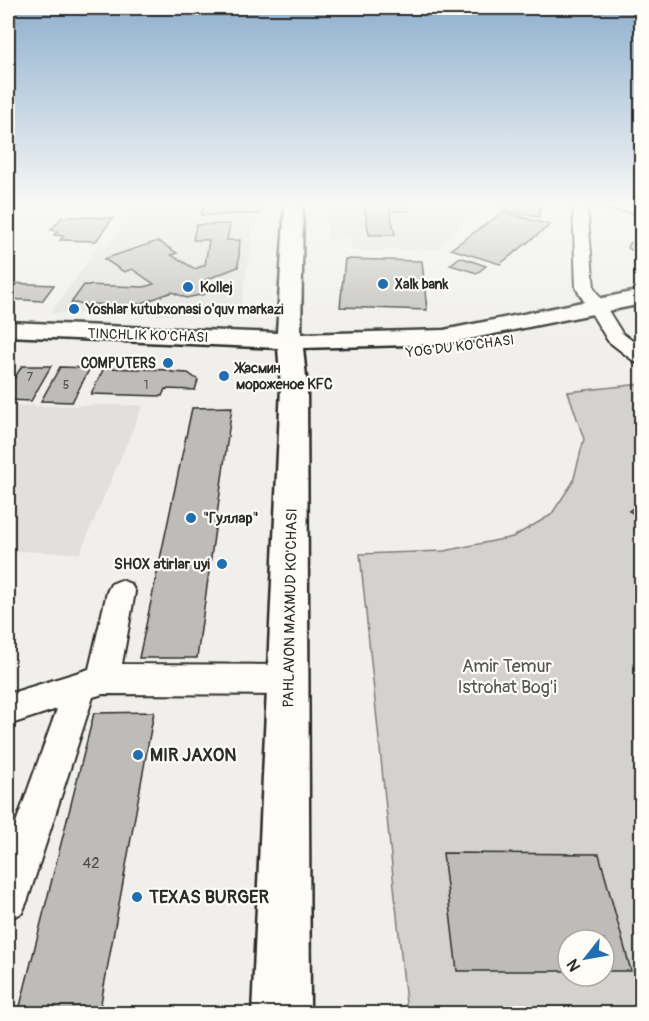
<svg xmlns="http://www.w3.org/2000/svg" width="649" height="1021" font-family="Pangolin,sans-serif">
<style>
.built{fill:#e1e0dc}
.green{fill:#d3d2cf;stroke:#7f7e7d;stroke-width:1.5;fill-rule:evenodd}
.building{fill:#bdbcb8;stroke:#2b2b2b;stroke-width:1.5}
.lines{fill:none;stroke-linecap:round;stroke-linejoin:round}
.minor-casing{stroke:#2b2b2b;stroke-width:4}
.major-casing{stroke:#2b2b2b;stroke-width:5}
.minor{fill:#fdfcf7;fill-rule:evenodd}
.major{fill:#fdfcf7;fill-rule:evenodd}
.poi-dot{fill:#1f6fb2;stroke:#fdfcf7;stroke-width:2}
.labels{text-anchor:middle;stroke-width:4.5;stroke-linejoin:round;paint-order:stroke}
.number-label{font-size:12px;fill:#504f4e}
.far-poi-label{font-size:14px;font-weight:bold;fill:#2b2b2b;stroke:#fdfcf7;text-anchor:start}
.far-street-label{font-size:14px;fill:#2b2b2b;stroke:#fdfcf7}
.poi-label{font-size:15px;font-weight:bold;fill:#2b2b2b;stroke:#fdfcf7;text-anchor:start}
.street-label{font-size:15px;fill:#2b2b2b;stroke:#fdfcf7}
.near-number-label{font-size:15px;fill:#504f4e}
.near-park-label{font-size:18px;fill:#555554;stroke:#fdfcf7}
.near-poi-label{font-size:18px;font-weight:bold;fill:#2b2b2b;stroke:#fdfcf7;text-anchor:start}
</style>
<rect width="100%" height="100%" fill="#f0efeb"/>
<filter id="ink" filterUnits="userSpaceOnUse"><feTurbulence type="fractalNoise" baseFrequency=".0167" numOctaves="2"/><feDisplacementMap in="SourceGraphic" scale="12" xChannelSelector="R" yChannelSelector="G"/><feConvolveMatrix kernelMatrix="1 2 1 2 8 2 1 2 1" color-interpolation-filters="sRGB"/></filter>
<g filter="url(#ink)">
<g class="built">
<polygon points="69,203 262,203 261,215 198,215 197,217 256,216 239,316 51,313 97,248 109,244 132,208 74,206"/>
<polygon points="327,203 477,203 476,210 437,249 351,251 351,238 327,239"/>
<polygon points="143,405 80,553 8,551 8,409 10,406"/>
</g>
<path class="green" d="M641 384V1013H407L360 554 444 551 513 537 551 515 573 482 584 439 568 392ZM568 940H604V976H568Z"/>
<g class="building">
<polygon points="204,203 222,203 221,207 241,207 242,203 260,203 259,214 201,215"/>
<polygon points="364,203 407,203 409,211 390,211 395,235 369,235"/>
<polygon points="504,203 541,203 539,217 502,210"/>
<polygon points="503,212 550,225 500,264 451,249"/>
<polygon points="62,217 79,217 113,218 96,241 60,240 64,236 54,235 58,231 51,230"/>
<polygon points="230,224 227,240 240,240 238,267 205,280 209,282 211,288 205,294 186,298 172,292 134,306 71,303 84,285 144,287 154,284 132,269 124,272 104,259 158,241 177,253 171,255 195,269 205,265 209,240 193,240 196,225"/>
<polygon points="638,241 642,241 642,256 628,248 630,243"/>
<polygon points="460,257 486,266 477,273 450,265"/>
<polygon points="345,259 422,261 427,310 340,307"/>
<polygon points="8,283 54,285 42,301 8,299"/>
<polygon points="22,366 51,366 31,401 8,400 8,388"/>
<polygon points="60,367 90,368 72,402 41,401"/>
<polygon points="104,368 171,370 171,372 188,373 198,380 195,390 165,389 162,396 91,394"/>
<polygon points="232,407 197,658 139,658 192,408"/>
<polygon points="642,505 642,518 629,511 633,508"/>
<polygon points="154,712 99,1014 18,1014 94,713"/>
<polygon points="443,853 599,854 631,971 604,971 604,940 568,940 568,971 457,971"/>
</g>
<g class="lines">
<defs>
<g id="minor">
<polygon points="573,203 627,203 642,206 642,214 608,208 587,207 594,288 622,333 642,348 642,364 635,362 608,341 576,288"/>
<polygon points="121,580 131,584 135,592 122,664 288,665 299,670 304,680 299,690 288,695 103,694 93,697 28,899 22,913 8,919 8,845 57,709 8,725 8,694 89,669 107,592 111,584"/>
</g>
<polygon id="major" points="285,203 303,203 301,334 444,330 642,290 642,304 444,344 303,348 307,387 310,1014 252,1014 281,387 278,348 8,336 8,322 277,333"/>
</defs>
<use href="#minor" class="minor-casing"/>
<use href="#major" class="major-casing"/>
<use href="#minor" class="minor"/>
<use href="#major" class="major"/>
</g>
</g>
<linearGradient id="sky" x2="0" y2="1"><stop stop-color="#8fb0ce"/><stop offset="0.59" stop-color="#f8f8f6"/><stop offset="1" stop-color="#f8f8f6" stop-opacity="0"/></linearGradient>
<rect width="649" height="346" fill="url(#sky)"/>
<g class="poi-dot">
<circle cx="383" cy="284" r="6"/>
<circle cx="188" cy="287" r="6"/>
<circle cx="74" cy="309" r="6"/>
<circle cx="168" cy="363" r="6"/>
<circle cx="224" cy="376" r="6"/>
<circle cx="191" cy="518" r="6"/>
<circle cx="222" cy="564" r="6"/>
<circle cx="138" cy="755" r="6"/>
<circle cx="137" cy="897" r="6"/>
</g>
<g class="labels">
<g class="number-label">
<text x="30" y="381">7</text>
<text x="66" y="389">5</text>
<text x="146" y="389">1</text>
</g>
<g class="far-poi-label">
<text x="395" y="289">Xalk bank</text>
<text x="200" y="292">Kollej</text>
<text x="86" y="314">Yoshlar kutubxonasi o'quv markazi</text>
<text x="156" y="368" text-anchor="end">COMPUTERS</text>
<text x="236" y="373">Жасмин<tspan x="236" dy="16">мороженое KFC</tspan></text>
</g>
<g class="far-street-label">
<text transform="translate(148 335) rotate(2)" y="5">TINCHLIK KO'CHASI</text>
<text transform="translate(460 346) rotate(-7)" y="5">YOG'DU KO'CHASI</text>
</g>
<g class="poi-label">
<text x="203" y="523">"Гуллар"</text>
<text x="210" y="569" text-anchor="end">SHOX atirlar uyi</text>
</g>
<g class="street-label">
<text transform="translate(290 608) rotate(-89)" y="5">PAHLAVON MAXMUD KO'CHASI</text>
</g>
<g class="near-number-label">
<text x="91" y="868">42</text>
</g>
<g class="near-park-label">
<text x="507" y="672">Amir Temur<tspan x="507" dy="21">Istrohat Bog'i</tspan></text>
</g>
<g class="near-poi-label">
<text x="150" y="761">MIR JAXON</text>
<text x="149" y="903">TEXAS BURGER</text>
</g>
</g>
<rect width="649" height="1021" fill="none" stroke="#fdfcf7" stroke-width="30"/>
<rect x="15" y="15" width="619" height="991" fill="none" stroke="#2b2b2b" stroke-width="2" filter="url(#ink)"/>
<g transform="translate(586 958) rotate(239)"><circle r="28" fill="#fdfcf7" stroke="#a9a8a5" stroke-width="1.5"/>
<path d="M0-4.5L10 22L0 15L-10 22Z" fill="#1f6fb2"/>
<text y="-9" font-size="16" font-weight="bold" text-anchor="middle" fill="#2b2b2b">N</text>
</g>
</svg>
